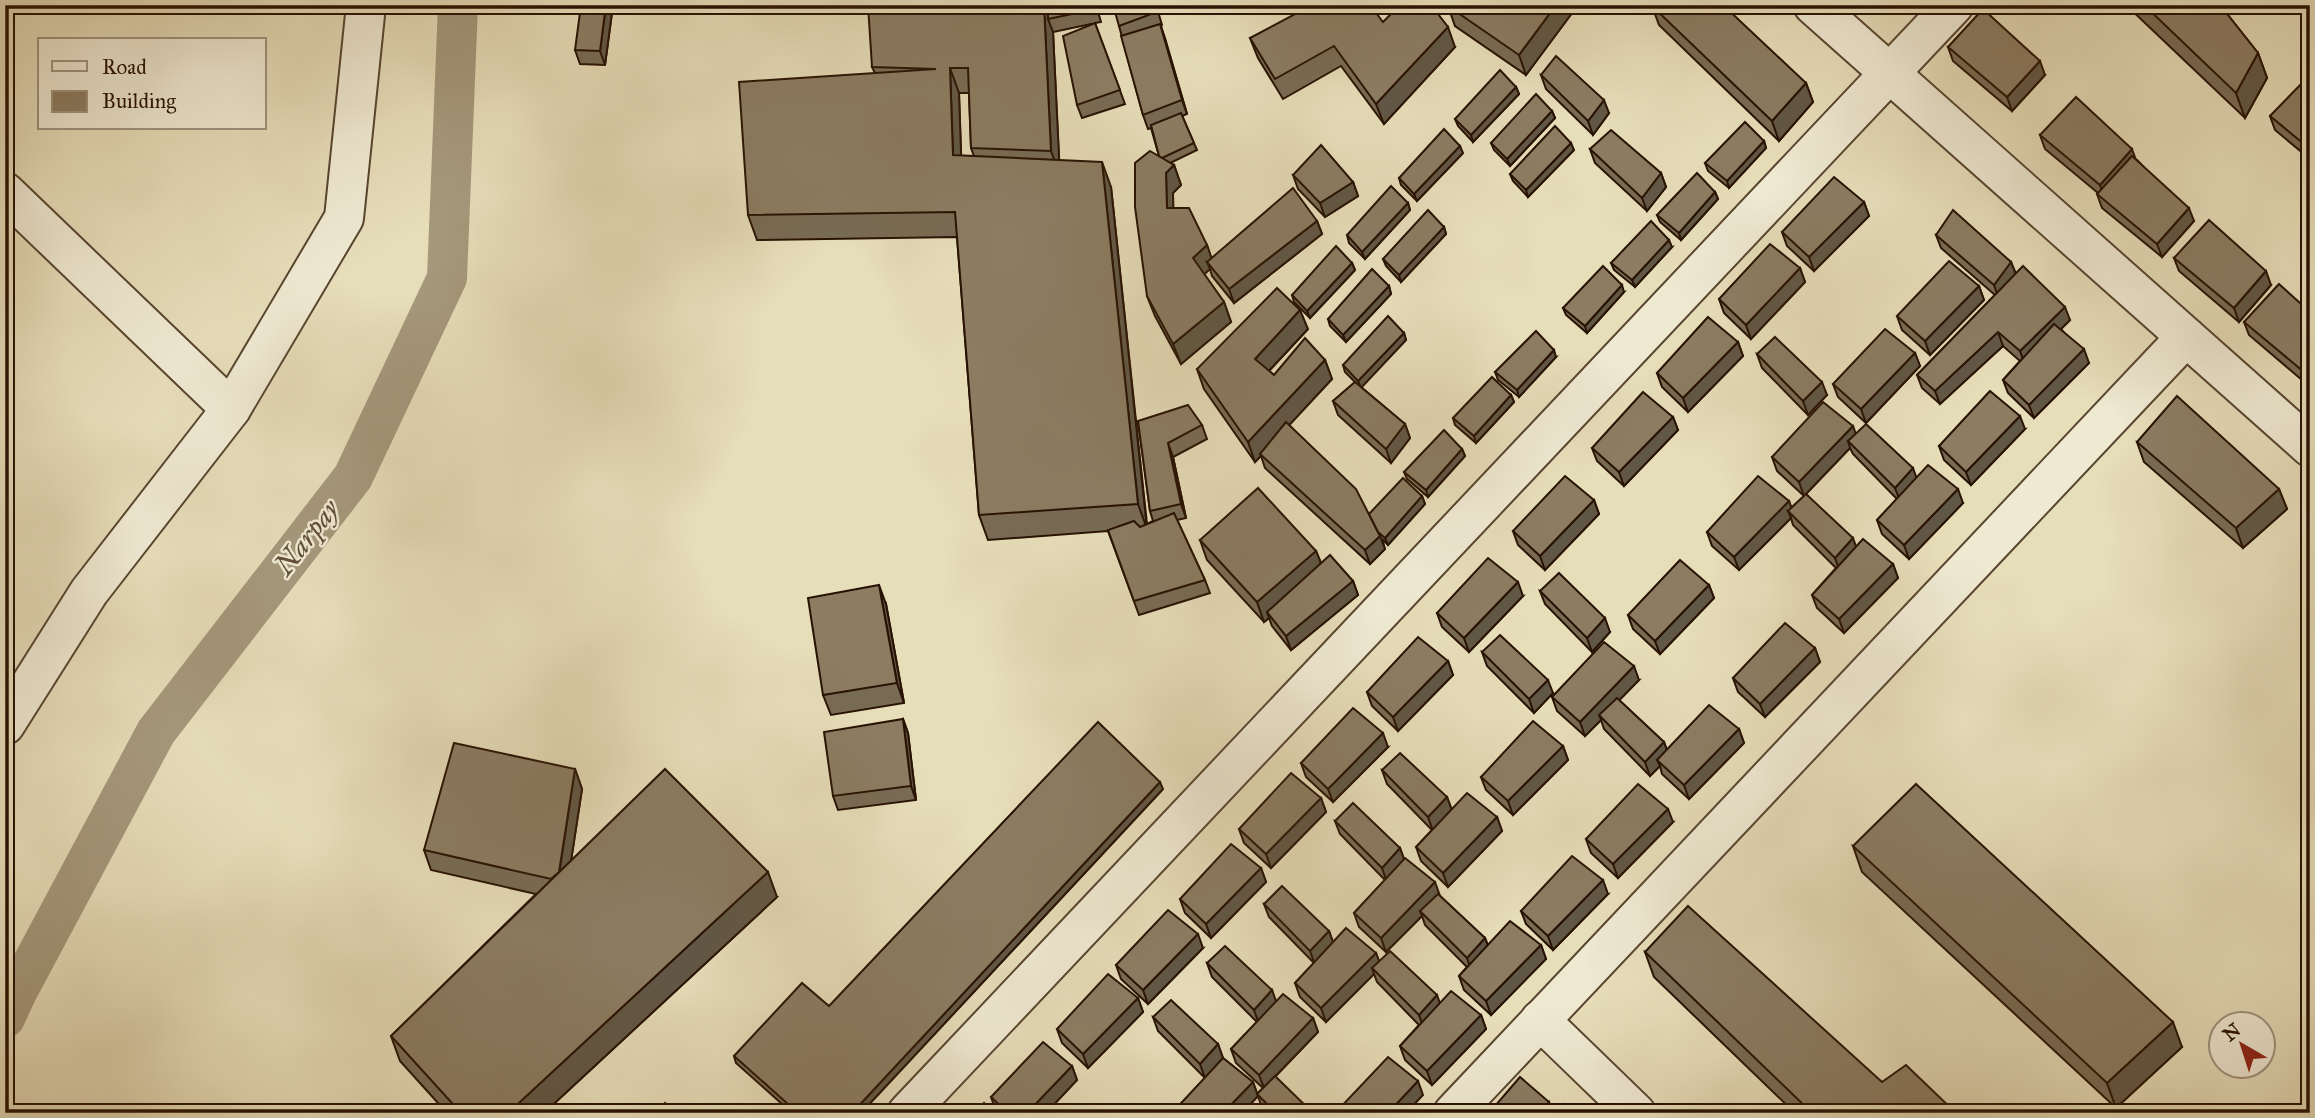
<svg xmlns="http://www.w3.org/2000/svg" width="2315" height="1118" font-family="'IM FELL Great Primer',serif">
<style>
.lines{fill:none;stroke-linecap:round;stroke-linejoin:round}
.canal{stroke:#a5987b;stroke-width:40}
.street-casing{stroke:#584530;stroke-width:42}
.street{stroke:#efe9d2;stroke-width:38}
.wall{fill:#786b54;stroke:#281203;stroke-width:2;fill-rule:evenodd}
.shaded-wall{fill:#615745;stroke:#281203;stroke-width:2}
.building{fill:#8b7c62;stroke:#281203;stroke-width:2}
.labels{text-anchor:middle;stroke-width:5;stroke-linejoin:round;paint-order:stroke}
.water-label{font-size:28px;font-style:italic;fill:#604e39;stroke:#efe9d2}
</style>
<rect width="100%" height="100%" fill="#e6ddb9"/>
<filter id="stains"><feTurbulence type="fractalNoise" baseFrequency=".00286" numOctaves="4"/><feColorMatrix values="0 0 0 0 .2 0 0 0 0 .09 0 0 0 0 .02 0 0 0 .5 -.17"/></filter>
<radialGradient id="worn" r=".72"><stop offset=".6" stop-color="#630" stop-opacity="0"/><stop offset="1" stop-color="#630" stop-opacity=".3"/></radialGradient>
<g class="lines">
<polyline class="canal" points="5,1018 17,992 156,732 353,477 447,278 458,5"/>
<defs>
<g id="street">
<polyline points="1813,5 2310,447"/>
<polyline points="5,192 231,409"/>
<polyline points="5,725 89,592 231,409 344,218 366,5"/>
<polyline points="1540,1020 1636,1113"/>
<polyline points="907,1113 1954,5"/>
<polyline points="1453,1113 2186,337"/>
</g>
</defs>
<use href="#street" class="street-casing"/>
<use href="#street" class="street"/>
</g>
<g class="wall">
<polygon points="613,5 605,65 580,64 575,50"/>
<path d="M1096 5 1101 22 1095 23 1125 104 1082 118 1077 105 1091 24 1053 32 1059 160 1111 187 1147 524 1153 521 1150 511 1138 421 1202 425 1207 439 1173 457 1186 518 1177 520 1205 580 1210 593 1139 615 1108 531 988 540 979 515 957 237 757 240 748 215 875 73 872 67ZM959 93H969L971 148 974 156H961Z"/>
<polygon points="1156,5 1162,25 1161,26 1187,114 1182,116 1197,150 1170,163 1174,165 1181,185 1173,193 1173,208 1207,245 1211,258 1317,221 1322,234 1234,303 1212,276 1210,269 1204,274 1224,302 1231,322 1181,364 1155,316 1147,296 1159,156 1151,128 1148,129 1143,115 1119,26"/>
<polygon points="1578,5 1526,75 1455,26 1448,6"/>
<polygon points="2126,5 2220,5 2258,53 2267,78 2245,118"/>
<polygon points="1652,6 1806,83 1813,102 1779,141 1659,25"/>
<polygon points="1383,22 1455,47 1384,124 1341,66 1283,99 1258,58 1250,38"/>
<polygon points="1948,47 2045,75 2012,111 1953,61"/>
<polygon points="1541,75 1609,113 1593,135 1546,89"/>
<polygon points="2310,83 2310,159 2275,130 2270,116"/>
<polygon points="1516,87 1519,94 1473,142 1458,126 1455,119"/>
<polygon points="1552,111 1555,118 1510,166 1494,150 1491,143"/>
<polygon points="2040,135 2137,160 2194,221 2162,257 2102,208 2097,194 2098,193 2045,149"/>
<polygon points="1764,141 1766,148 1729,188 1708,171 1705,163"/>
<polygon points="1590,149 1661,173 1666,187 1647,211 1595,163"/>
<polygon points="1574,150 1528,197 1513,181 1510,174"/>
<polygon points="1463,153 1417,201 1401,185 1399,178"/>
<polygon points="1293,175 1353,182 1358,196 1325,217 1298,189"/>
<polygon points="1715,192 1718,199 1681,240 1660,222 1657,215"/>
<polygon points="1864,202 1869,216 1814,271 1787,246 1782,232"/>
<polygon points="1408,203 1410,210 1365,259 1349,243 1347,235"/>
<polygon points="1444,227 1446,234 1401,282 1386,266 1383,259"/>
<polygon points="1936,235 2011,262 2016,274 2070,320 2061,329 2089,363 2034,418 2008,393 2003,380 2020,361 2003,346 1940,404 1922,388 1917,375 1995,295 1941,248"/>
<polygon points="1672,247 1635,287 1614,270 1611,263"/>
<polygon points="2174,258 2271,285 2239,322 2179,271"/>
<polygon points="1352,263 1355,270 1310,318 1294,302 1292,295"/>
<polygon points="1800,268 1805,282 1751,339 1724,313 1719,299"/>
<polygon points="1389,286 1391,294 1346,342 1330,326 1328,319"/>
<polygon points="1979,286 1984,300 1930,355 1902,330 1897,316"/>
<polygon points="1624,292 1587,333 1566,315 1563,308"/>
<polygon points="2310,312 2310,385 2309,386 2249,335 2244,322"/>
<polygon points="1308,329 1269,371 1274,375 1325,360 1332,379 1289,425 1369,514 1422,496 1425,504 1388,545 1382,539 1385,549 1370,564 1265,468 1261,456 1255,462 1204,389 1197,369"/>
<polygon points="1404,333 1406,340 1361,387 1405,424 1410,438 1391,463 1338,415 1333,401 1355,382 1345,372 1343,365"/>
<polygon points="1738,342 1743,356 1688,412 1662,387 1657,373"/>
<polygon points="1915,353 1920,366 1866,423 1838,397 1833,384"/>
<polygon points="1757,354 1827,395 1808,415 1762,368"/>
<polygon points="1556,357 1519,397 1498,380 1495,372"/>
<polygon points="1511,395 1514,402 1476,443 1455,425 1453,418"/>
<polygon points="1673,417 1678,430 1624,486 1597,461 1592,448"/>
<polygon points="2025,429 1971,485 1944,460 1939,446"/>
<polygon points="1856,433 1916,477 1963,503 1909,559 1882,534 1877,520 1897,499 1853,454 1850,448 1806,494 1856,547 1893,564 1898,578 1844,633 1817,608 1812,595 1836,568 1793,525 1791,518 1739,570 1712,546 1707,532 1789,501 1791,508 1804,496 1777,471 1772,457"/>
<polygon points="2137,442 2279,489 2287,509 2243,548 2144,462"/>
<polygon points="1462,449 1465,456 1428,497 1407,479 1404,472"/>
<polygon points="1594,500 1599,514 1545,570 1518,545 1513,531"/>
<polygon points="1200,540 1316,551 1321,563 1353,581 1358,595 1291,650 1272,626 1269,618 1264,622 1207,560"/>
<polygon points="1709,585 1714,598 1660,654 1633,629 1628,615"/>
<polygon points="1540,591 1610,632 1592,652 1545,604"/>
<polygon points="1523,596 1469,652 1442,627 1437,613"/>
<polygon points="886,604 904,703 831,715 823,695"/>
<polygon points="1815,648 1820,662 1765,717 1738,692 1733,678"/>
<polygon points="1482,652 1553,693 1534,713 1487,666"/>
<polygon points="1448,661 1453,675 1398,731 1372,706 1367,692"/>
<polygon points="1639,680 1619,700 1664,742 1667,750 1739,729 1744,743 1689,799 1662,774 1660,766 1650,776 1604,729 1601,720 1585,736 1557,711 1552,697"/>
<polygon points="903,719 908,733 916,800 838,810 833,796"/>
<polygon points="1563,746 1568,760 1513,815 1486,790 1481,777"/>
<polygon points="1388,747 1333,802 1306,777 1301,763"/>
<polygon points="575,769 582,789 571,860 777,897 544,1113 447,1113 400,1061 391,1036 536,894 431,870 424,850"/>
<polygon points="1382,770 1447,797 1452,810 1497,817 1502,831 1448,887 1421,861 1416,847 1432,830 1387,784"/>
<polygon points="1163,789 861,1113 792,1113 736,1063 734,1056 829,1006"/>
<polygon points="1321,798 1326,812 1271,868 1244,843 1239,829"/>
<polygon points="1335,821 1400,848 1404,859 1440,896 1485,938 1488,945 1541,945 1546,959 1491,1015 1464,990 1459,976 1467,967 1425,925 1422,916 1386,952 1359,927 1354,913 1385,880 1340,834"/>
<polygon points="1673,822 1618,878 1591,853 1586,839"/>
<polygon points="1853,846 2182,1047 2116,1108 1862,872"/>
<polygon points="1261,868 1266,882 1211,938 1185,913 1180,899"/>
<polygon points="1608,894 1553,950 1526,924 1521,911"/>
<polygon points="1264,904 1329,931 1333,942 1376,953 1379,961 1440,1003 1481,1015 1486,1029 1432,1085 1405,1060 1400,1046 1419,1025 1377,982 1374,974 1326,1022 1300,997 1295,983 1314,963 1269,917"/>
<polygon points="1203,948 1148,1004 1121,979 1116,965"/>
<polygon points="1645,952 1882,1082 1956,1113 1795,1113 1654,977"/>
<polygon points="1207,963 1272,990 1276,1002 1313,1018 1318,1032 1272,1080 1313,1113 1267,1113 1262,1107 1257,1094 1263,1088 1236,1063 1231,1049 1257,1022 1212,977"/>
<polygon points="1138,998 1143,1012 1088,1068 1062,1043 1057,1029"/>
<polygon points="1153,1017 1218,1044 1223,1058 1253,1082 1258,1096 1242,1113 1172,1113 1205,1078 1158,1031"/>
<polygon points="1072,1066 1077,1080 1046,1113 998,1113 996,1111 991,1097"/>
</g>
<g class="shaded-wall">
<polygon points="606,5 613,5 605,65 600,51"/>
<polygon points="1044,5 1052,5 1048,19 1053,32 1060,176 1051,151"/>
<polygon points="1556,5 1578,5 1526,75 1519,55"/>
<polygon points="1160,24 1165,38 1187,114 1182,100"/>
<polygon points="1448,27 1455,47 1384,124 1376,104"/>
<polygon points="2258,53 2267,78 2245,118 2236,93"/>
<polygon points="2040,61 2045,75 2012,111 2007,97"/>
<polygon points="950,68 959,93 962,180 953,155"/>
<polygon points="1806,83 1813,102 1779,141 1772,121"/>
<polygon points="1516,87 1519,94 1473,142 1471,135"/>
<polygon points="1604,100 1609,113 1593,135 1588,121"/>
<polygon points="1552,111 1555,118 1510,166 1507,159"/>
<polygon points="1764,141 1766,148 1729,188 1727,181"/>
<polygon points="1571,143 1574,150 1528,197 1526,190"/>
<polygon points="1460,146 1463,153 1417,201 1414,194"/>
<polygon points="2132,149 2137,163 2105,199 2100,185"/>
<polygon points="1102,162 1111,187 1147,529 1138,504"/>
<polygon points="1174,165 1181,185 1173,193 1174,228 1167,208 1166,173"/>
<polygon points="1661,173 1666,187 1647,211 1642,198"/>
<polygon points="1353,182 1358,196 1325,217 1320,203"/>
<polygon points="1715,192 1718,199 1681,240 1679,233"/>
<polygon points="1864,202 1869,216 1814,271 1809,257"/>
<polygon points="1408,203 1410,210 1365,259 1362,252"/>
<polygon points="2189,208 2194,221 2162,257 2157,244"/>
<polygon points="1317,221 1322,234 1234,303 1229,289"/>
<polygon points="1444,227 1446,234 1401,282 1399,275"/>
<polygon points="1669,240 1672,247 1635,287 1632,280"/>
<polygon points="1207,245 1214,265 1207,262 1210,269 1200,278 1193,258"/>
<polygon points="2011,262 2016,275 1999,299 1994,285"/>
<polygon points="1352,263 1355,270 1310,318 1307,311"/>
<polygon points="1800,268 1805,282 1751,339 1746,325"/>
<polygon points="2266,271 2271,285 2239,322 2234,308"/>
<polygon points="1622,285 1624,292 1587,333 1585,326"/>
<polygon points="1389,286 1391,294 1346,342 1343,335"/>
<polygon points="1979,286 1984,300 1930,355 1925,341"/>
<polygon points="1224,302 1231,322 1181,364 1173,344"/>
<polygon points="2065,307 2070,320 2025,365 2020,351"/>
<polygon points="1300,310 1308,329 1262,378 1255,359"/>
<polygon points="1998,332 2003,346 1940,404 1935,391"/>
<polygon points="1404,333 1406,340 1361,388 1358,381"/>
<polygon points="1738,342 1743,356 1688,412 1683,398"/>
<polygon points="2084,349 2089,363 2034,418 2029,405"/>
<polygon points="1554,350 1556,357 1519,397 1517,390"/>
<polygon points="1915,353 1920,366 1866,423 1861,409"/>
<polygon points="1325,360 1332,379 1255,462 1248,442"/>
<polygon points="2310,365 2310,385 2309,386 2304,372"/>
<polygon points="1822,382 1827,395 1808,415 1803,401"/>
<polygon points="1511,395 1514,402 1476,443 1474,436"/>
<polygon points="2020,416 2025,429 1971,485 1966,472"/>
<polygon points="1673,417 1678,430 1624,486 1619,472"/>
<polygon points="1405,424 1410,438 1391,463 1386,449"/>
<polygon points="1853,426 1858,440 1848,441 1850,448 1804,496 1799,482"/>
<polygon points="1168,443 1173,457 1186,518 1181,504"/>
<polygon points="1462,449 1465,456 1428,497 1426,490"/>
<polygon points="1913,468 1918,482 1900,501 1895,488"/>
<polygon points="1958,489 1963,503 1909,559 1904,545"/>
<polygon points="2279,489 2287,509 2243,548 2236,528"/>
<polygon points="1422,496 1425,504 1388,545 1385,538"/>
<polygon points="1594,500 1599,514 1545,570 1540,556"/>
<polygon points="1789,501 1794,514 1788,511 1791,518 1739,570 1734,557"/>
<polygon points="1380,536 1385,549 1370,564 1365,550"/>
<polygon points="1853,538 1858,552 1840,572 1835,558"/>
<polygon points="1316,551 1324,571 1267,612 1269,618 1264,622 1257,602"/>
<polygon points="1893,564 1898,578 1844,633 1839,619"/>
<polygon points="1353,581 1358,595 1291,650 1286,636"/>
<polygon points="1518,582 1523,596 1469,652 1464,638"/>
<polygon points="879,585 886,604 904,703 897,683"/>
<polygon points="1709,585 1714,598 1660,654 1655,641"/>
<polygon points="1605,618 1610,632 1592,652 1587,638"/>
<polygon points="1815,648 1820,662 1765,717 1760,704"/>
<polygon points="1448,661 1453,675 1398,731 1393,717"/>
<polygon points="1634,666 1639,680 1602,718 1599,715 1601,720 1585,736 1580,722"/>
<polygon points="1548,680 1553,693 1534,713 1529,699"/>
<polygon points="903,719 908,733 916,800 911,786"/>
<polygon points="1739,729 1744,743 1689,799 1684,785"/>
<polygon points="1383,733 1388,747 1333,802 1328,789"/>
<polygon points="1664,742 1669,756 1657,760 1660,766 1650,776 1645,762"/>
<polygon points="1563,746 1568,760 1513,815 1508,801"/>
<polygon points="575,769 582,789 565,901 558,881"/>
<polygon points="1160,782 1163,789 861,1113 852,1113"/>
<polygon points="1447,797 1452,811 1433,831 1428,817"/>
<polygon points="1321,798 1326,812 1271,868 1266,854"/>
<polygon points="1668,809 1673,822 1618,878 1613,864"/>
<polygon points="1497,817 1502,831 1448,887 1443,873"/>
<polygon points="1400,848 1405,862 1387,882 1382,868"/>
<polygon points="1261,868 1266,882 1211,938 1206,924"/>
<polygon points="768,872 777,897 544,1113 508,1113"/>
<polygon points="1603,880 1608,894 1553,950 1548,936"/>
<polygon points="1435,882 1440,896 1420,911 1422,916 1386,952 1381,938"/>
<polygon points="1329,931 1334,945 1315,965 1310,951"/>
<polygon points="1198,934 1203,948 1148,1004 1143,990"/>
<polygon points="1485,938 1490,952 1472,972 1467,958"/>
<polygon points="1541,945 1546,959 1491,1015 1486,1001"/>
<polygon points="1376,953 1381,966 1372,968 1374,974 1326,1022 1321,1008"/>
<polygon points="1272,990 1277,1004 1259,1024 1254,1010"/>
<polygon points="1437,995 1442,1009 1424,1029 1419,1015"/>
<polygon points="1138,998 1143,1012 1088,1068 1083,1054"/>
<polygon points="1481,1015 1486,1029 1432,1085 1427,1071"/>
<polygon points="1313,1018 1318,1032 1264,1088 1259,1075"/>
<polygon points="2173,1022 2182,1047 2116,1108 2107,1083"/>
<polygon points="1218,1044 1223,1058 1205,1078 1200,1064"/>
<polygon points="1072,1066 1077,1080 1046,1113 1027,1113"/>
<polygon points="1418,1081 1423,1095 1406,1113 1388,1113"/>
<polygon points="1253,1082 1258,1096 1242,1113 1223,1113"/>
<polygon points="1549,1102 1553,1113 1539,1113"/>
</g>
<g class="building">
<polygon points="581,5 606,5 600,51 575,50"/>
<polygon points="868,5 1044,5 1051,151 971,148 968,68 950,68 953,155 1102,162 1138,504 979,515 955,212 748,215 739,82 936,69 872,67"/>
<polygon points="1048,5 1095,5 1096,9 1048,19"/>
<polygon points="1113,5 1155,5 1157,12 1119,26"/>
<polygon points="1312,5 1370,5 1383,22 1400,5 1431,5 1448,27 1376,104 1334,46 1275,79 1250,38"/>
<polygon points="1448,5 1556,5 1519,55 1448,6"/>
<polygon points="1723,5 1806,83 1772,121 1652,6"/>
<polygon points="2144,5 2220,5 2258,53 2236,93"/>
<polygon points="1983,9 2040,61 2007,97 1948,47"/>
<polygon points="1095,23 1120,90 1077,105 1063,36"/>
<polygon points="1160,24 1182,100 1143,115 1121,36"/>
<polygon points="1556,56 1604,100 1588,121 1541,75"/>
<polygon points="1500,70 1516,87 1471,135 1455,119"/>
<polygon points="2306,79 2310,83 2310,149 2270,116"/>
<polygon points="1536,94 1552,111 1507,159 1491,143"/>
<polygon points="2076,97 2132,149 2100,185 2040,135"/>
<polygon points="1181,113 1194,143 1162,158 1159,156 1151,125"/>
<polygon points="1745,122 1764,141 1727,181 1705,163"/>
<polygon points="1555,126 1571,143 1526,190 1510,174"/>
<polygon points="1444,129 1460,146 1414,194 1399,178"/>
<polygon points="1611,130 1661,173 1642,198 1590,149"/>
<polygon points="1321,145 1353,182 1320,203 1293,175"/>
<polygon points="1150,151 1174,165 1166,173 1167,208 1189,208 1207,245 1193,258 1224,302 1173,344 1147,296 1135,207 1135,163"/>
<polygon points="2132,156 2189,208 2157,244 2097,194"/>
<polygon points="1697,173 1715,192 1679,233 1657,215"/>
<polygon points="1834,177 1864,202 1809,257 1782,232"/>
<polygon points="1391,186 1408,203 1362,252 1347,235"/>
<polygon points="1293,188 1317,221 1229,289 1207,262"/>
<polygon points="1428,210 1444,227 1399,275 1383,259"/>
<polygon points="1953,210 2011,262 1994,285 1936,235"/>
<polygon points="2209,220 2266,271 2234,308 2174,258"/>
<polygon points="1651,221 1669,240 1632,280 1611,263"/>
<polygon points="1770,244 1800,268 1746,325 1719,299"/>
<polygon points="1336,246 1352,263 1307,311 1292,295"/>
<polygon points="1949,261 1979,286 1925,341 1897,316"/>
<polygon points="1603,266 1622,285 1585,326 1563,308"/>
<polygon points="2023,266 2065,307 2020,351 1998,332 1935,391 1917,375"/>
<polygon points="1372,269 1389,286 1343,335 1328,319"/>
<polygon points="2279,284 2310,312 2310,365 2304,372 2244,322"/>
<polygon points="1277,288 1300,310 1255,359 1274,375 1305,338 1325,360 1248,442 1197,369"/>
<polygon points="1388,316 1404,333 1358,381 1343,365"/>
<polygon points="1708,317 1738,342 1683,398 1657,373"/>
<polygon points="2054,324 2084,349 2029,405 2003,380"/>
<polygon points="1885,329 1915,353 1861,409 1833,384"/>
<polygon points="1536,331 1554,350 1517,390 1495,372"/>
<polygon points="1775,337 1822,382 1803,401 1757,354"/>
<polygon points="1492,377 1511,395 1474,436 1453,418"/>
<polygon points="1355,382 1405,424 1386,449 1333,401"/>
<polygon points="1990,391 2020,416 1966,472 1939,446"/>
<polygon points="1643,392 1673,417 1619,472 1592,448"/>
<polygon points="2177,396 2279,489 2236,528 2137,442"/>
<polygon points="1823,402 1853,426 1799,482 1772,457"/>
<polygon points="1188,405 1202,425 1168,443 1181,504 1150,511 1138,421"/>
<polygon points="1286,422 1356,489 1380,536 1365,550 1260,454"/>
<polygon points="1866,424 1913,468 1895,488 1848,441"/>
<polygon points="1444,430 1462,449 1426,490 1404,472"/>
<polygon points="1928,465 1958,489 1904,545 1877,520"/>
<polygon points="1565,476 1594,500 1540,556 1513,531"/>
<polygon points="1758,476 1789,501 1734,557 1707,532"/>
<polygon points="1403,478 1422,496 1385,538 1378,532 1369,514"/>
<polygon points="1258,488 1316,551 1257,602 1200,540"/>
<polygon points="1806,494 1853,538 1835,558 1788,511"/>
<polygon points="1174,513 1205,580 1134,601 1108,530 1134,521 1140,527"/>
<polygon points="1863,539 1893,564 1839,619 1812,595"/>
<polygon points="1330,555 1353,581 1286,636 1267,612"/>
<polygon points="1488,558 1518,582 1464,638 1437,613"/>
<polygon points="1680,560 1709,585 1655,641 1628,615"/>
<polygon points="1559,573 1605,618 1587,638 1540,591"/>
<polygon points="879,585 897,683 823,695 808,598"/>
<polygon points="1785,623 1815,648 1760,704 1733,678"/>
<polygon points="1500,635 1548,680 1529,699 1482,652"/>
<polygon points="1418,637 1448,661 1393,717 1367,692"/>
<polygon points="1604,642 1634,666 1580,722 1552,697"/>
<polygon points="1617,698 1664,742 1645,762 1599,715"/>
<polygon points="1709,705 1739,729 1684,785 1657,760"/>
<polygon points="1353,708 1383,733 1328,789 1301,763"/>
<polygon points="903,719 911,786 833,796 824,732"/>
<polygon points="1533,721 1563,746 1508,801 1481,777"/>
<polygon points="1098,722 1160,782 852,1113 798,1113 734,1056 802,983 829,1006"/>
<polygon points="454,743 575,769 559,872 551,879 424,850"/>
<polygon points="1400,753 1447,797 1428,817 1382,770"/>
<polygon points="665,769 768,872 508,1113 461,1113 391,1036"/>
<polygon points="1291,773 1321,798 1266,854 1239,829"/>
<polygon points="1638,784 1668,809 1613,864 1586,839"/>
<polygon points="1916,784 2173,1022 2107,1083 1853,846"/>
<polygon points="1467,793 1497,817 1443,873 1416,847"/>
<polygon points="1353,803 1400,848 1382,868 1335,821"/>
<polygon points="1231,844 1261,868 1206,924 1180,899"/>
<polygon points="1572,856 1603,880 1548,936 1521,911"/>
<polygon points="1405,858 1435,882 1381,938 1354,913"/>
<polygon points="1282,886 1329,931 1310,951 1264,904"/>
<polygon points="1438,894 1485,938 1467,958 1420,911"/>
<polygon points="1688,906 1882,1082 1906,1065 1956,1113 1812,1113 1645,952"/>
<polygon points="1168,910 1198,934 1143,990 1116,965"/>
<polygon points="1510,921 1541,945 1486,1001 1459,976"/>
<polygon points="1346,928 1376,953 1321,1008 1295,983"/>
<polygon points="1225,946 1272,990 1254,1010 1207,963"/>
<polygon points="1390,951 1437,995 1419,1015 1372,968"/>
<polygon points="1108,974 1138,998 1083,1054 1057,1029"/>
<polygon points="1451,991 1481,1015 1427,1071 1400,1046"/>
<polygon points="1283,994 1313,1018 1259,1075 1231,1049"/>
<polygon points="1171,1000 1218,1044 1200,1064 1153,1017"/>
<polygon points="1043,1042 1072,1066 1027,1113 1008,1113 991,1097"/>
<polygon points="1388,1057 1418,1081 1388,1113 1336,1112"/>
<polygon points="1223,1058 1253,1082 1223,1113 1172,1113"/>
<polygon points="1275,1076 1313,1113 1276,1113 1257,1094"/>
<polygon points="1520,1077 1549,1102 1539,1113 1489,1113"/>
<polygon points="665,1103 675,1113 655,1113"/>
<polygon points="984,1103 994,1113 974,1113"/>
<polygon points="1563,1104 1572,1113 1555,1113"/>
</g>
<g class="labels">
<g class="water-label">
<text transform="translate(306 537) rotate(-52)" y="10">Narpay</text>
</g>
</g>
<rect width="2315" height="1118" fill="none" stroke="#e6ddb9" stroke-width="28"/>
<rect x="7" y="7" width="2301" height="1104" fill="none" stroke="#281203" stroke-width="3.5"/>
<rect x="14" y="14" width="2287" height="1090" fill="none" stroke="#281203" stroke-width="2"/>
<rect x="38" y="38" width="228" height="91" fill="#efe9d2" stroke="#9f937f" stroke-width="2"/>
<rect x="52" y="61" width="35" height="10" fill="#efe9d2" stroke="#9f937f" stroke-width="2"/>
<text x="102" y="74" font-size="21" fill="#281203">Road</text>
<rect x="52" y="91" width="35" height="21" fill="#8b7c62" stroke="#9f937f" stroke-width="2"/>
<text x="102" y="108" font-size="21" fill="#281203">Building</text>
<g transform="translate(2242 1045) rotate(321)"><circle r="33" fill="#efe9d2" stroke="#9f937f" stroke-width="2"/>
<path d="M0-5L12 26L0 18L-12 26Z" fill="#8f2418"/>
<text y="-10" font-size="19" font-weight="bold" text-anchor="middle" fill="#281203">N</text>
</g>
<rect width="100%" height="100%" filter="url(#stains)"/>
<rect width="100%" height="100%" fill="url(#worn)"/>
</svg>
